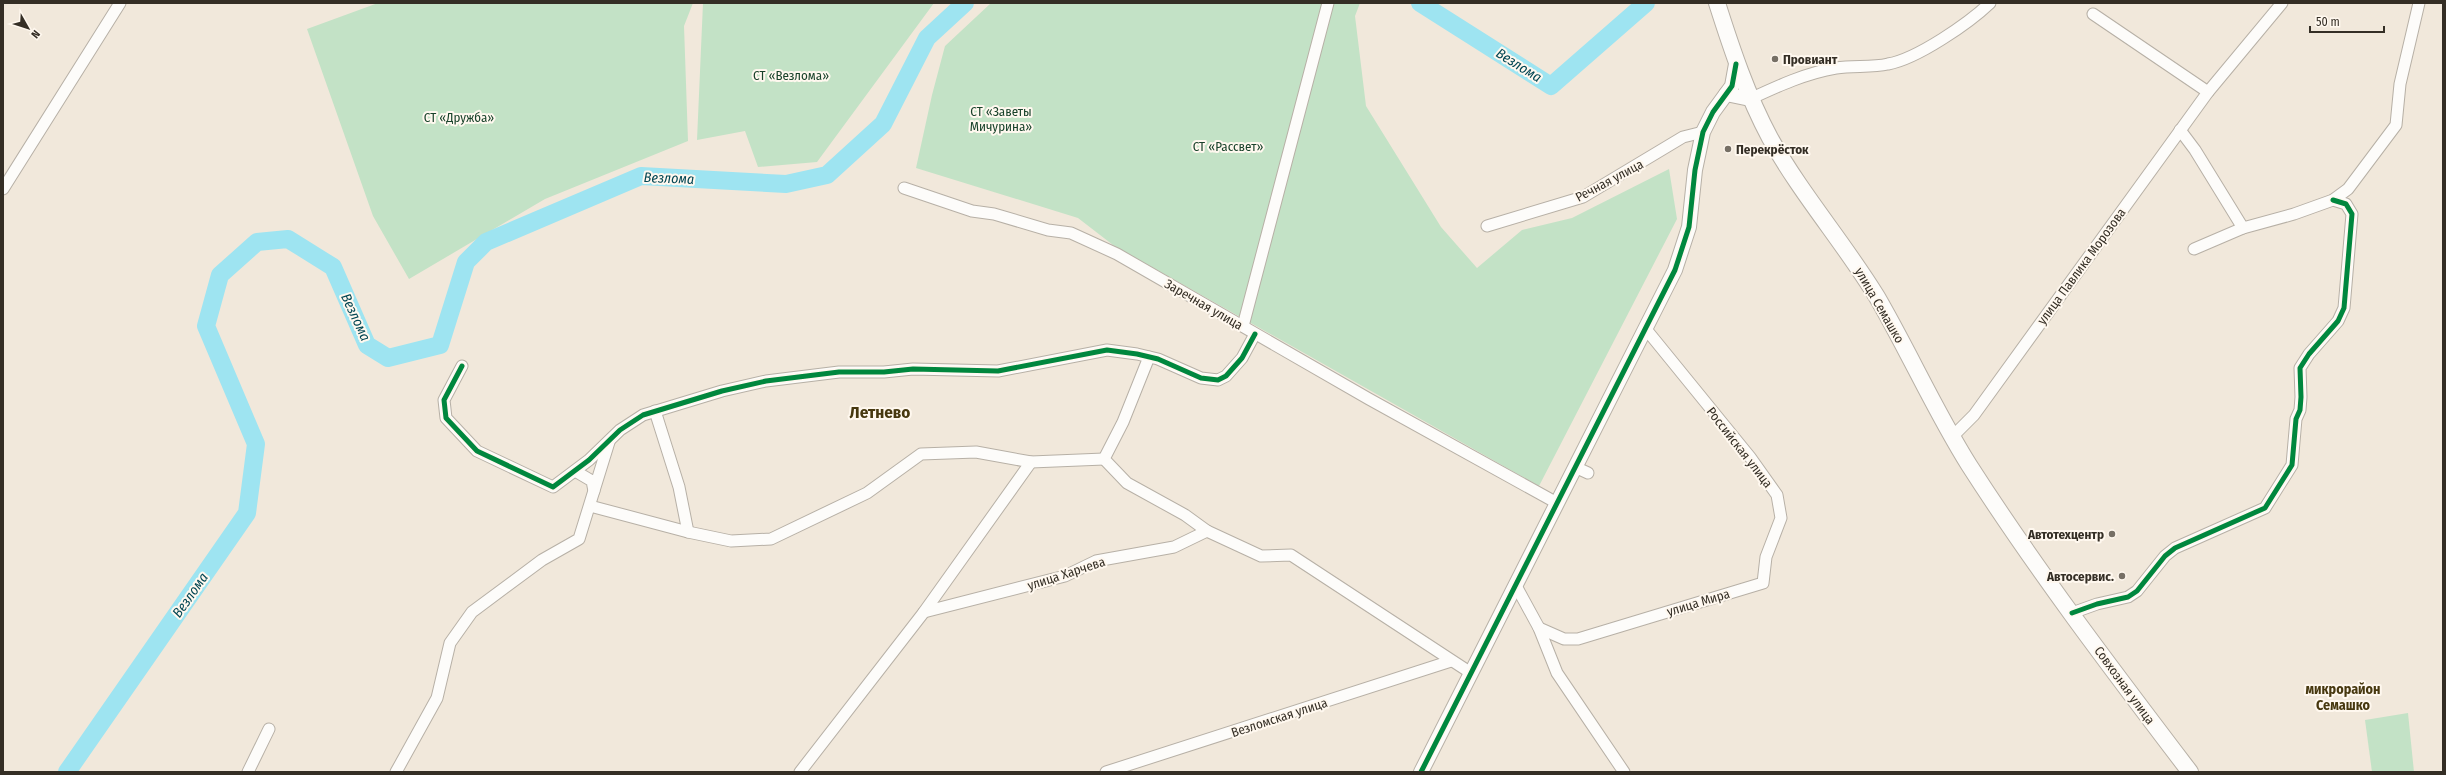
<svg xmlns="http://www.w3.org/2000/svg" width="2446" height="775" font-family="'Fira Sans Condensed',sans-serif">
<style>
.green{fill:#c3e2c6}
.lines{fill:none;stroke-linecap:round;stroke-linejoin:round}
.river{stroke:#9ee4f1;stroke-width:18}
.minor-casing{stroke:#b7b0a6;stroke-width:13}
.tertiary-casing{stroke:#b7b0a6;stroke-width:16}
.secondary-casing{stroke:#b7b0a6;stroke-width:18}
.minor{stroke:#fdfcfa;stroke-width:11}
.tertiary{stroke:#fdfcfa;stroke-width:14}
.secondary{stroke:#fdfcfa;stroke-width:16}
.cycleway-casing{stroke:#fff8ef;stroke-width:8}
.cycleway{stroke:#00873e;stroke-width:5}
.poi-dot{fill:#766f65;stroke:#fff8ef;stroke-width:1.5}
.labels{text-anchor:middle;stroke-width:4;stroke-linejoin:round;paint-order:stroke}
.poi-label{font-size:13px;font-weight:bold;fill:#342e25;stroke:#fff8ef;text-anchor:start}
.park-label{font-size:13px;fill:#18422a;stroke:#fff8ef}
.street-label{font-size:13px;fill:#342e25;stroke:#fff8ef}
.water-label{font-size:14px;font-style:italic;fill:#014552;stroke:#fff8ef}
.neighbourhood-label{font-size:14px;font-weight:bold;fill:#47380f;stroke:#fff8ef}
.district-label{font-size:17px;font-weight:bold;fill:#47380f;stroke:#fff8ef}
</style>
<rect width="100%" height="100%" fill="#f1e8db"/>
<g class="green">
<polygon points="378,3 693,3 684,26 688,141 545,199 409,279 373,216 307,29"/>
<polygon points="703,3 934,3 817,162 758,167 745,131 697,140"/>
<polygon points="991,3 1360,3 1355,16 1366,106 1441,227 1477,268 1522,230 1572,218 1669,169 1677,219 1539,486 1113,245 1078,218 916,168 932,95 945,46"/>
<polygon points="2408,713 2414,772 2372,772 2365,720"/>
</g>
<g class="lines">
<g class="river">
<polyline points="1420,3 1551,86 1646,3"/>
<polyline points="67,772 247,513 256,444 206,326 220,275 257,242 288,239 333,267 367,345 388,358 440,345 466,262 486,242 641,176 786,184 827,175 883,124 927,38 965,3"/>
</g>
<defs>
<g id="minor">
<polyline points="2093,14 2208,92"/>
<path d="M1750 99C1778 86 1806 73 1836 68 1853 65 1871 68 1888 64 1917 59 1969 23 1990 3"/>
<polyline points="2180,130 2195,150 2243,228"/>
<polyline points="904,188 972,211 994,214 1048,230 1071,233 1117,254 1369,399 1557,503"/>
<polyline points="3,189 120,3"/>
<polyline points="1487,226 1583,197 1683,137 1703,132"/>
<polyline points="2194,249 2243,228 2294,214 2333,200 2348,189 2396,125 2400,84 2419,3"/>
<polyline points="1243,326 1328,3"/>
<polyline points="1149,357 1123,422 1104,459 1127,483 1185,515 1207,531 1261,556 1291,555 1471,673"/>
<polyline points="462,366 444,400 446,418 477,451 553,487 589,460 620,430 643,415 722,391 766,381 839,372 884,372 913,369 998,371 1107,350 1137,354 1158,359 1201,378 1218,380 1226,376 1242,358 1255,334"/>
<polyline points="655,411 679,487 688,532"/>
<polyline points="1952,437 1974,415 2208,92 2282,3"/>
<polyline points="1575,467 1588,473"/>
<polyline points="575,471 592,481 594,491"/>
<polyline points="590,506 688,532 731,541 771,539 867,493 921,454 976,452 1031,462 1104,459"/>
<polyline points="1515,584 1539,628 1557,673 1624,772"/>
<polyline points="924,612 1065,576 1096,561 1174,547 1207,531"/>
<polyline points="2072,613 2097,604 2128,597 2137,591 2165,556 2175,548 2265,508 2292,465 2296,419 2300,410 2301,397 2300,368 2309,354 2338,321 2344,308 2352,214 2346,204 2333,200"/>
<polyline points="1539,628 1564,639 1578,639 1763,583 1766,557 1781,518 1777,495 1750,457 1645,328"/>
<polyline points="248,772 269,729"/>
<polyline points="396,772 437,698 450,643 472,612 542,560 579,539 609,442"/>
<polyline points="800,772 924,612 1031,462"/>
<polyline points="1106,772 1451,661"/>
</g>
<g id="tertiary">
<polyline points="1726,94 1750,99"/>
<polyline points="1421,772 1675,270 1689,227 1695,170 1703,132 1713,112 1732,86 1736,64"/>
</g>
<path id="secondary" d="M1717 3C1732 50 1747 95 1770 138 1801 194 1844 243 1877 297 1909 352 1935 411 1969 465 2037 571 2114 672 2190 772"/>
</defs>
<use href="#minor" class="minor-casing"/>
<use href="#tertiary" class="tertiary-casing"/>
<use href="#secondary" class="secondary-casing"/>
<use href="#minor" class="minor"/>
<use href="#tertiary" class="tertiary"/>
<use href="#secondary" class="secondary"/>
<defs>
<g id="cycleway">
<polyline points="462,366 444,400 446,418 477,451 553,487 589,460 620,430 643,415 722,391 766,381 839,372 884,372 913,369 998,371 1107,350 1137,354 1158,359 1201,378 1218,380 1226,376 1242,358 1255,334"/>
<polyline points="2072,613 2097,604 2128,597 2137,591 2165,556 2175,548 2265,508 2292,465 2296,419 2300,410 2301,397 2300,368 2309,354 2338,321 2344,308 2352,214 2346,204 2333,200"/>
<polyline points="1421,772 1675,270 1689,227 1695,170 1703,132 1713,112 1732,86 1736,64"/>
</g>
</defs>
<use href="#cycleway" class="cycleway-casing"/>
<use href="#cycleway" class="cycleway"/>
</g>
<g class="poi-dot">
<circle cx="1775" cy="59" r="4"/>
<circle cx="1728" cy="149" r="4"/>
<circle cx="2112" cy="534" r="4"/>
<circle cx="2122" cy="576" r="4"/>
</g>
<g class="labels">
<g class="poi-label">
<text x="1783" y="64">Провиант</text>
<text x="1736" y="154">Перекрёсток</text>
<text x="2104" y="539" text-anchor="end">Автотехцентр</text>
<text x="2114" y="581" text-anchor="end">Автосервис.</text>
</g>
<g class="park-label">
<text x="791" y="80">СТ «Везлома»</text>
<text x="1001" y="116">СТ «Заветы<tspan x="1001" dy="15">Мичурина»</tspan></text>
<text x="459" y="122">СТ «Дружба»</text>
<text x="1228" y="151">СТ «Рассвет»</text>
</g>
<g class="street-label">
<text transform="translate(1609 180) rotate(-28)" y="5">Речная улица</text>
<text transform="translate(2081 266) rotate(-54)" y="5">улица Павлика Морозова</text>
<text transform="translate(1204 304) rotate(30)" y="5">Заречная улица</text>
<text transform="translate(1880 305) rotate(60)" y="5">улица Семашко</text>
<text transform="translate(1740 447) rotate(52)" y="5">Российская улица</text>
<text transform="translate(1066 573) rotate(-18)" y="5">улица Харчева</text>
<text transform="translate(1698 602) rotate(-17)" y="5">улица Мира</text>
<text transform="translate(2125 685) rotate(54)" y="5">Совхозная улица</text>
<text transform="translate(1279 717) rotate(-18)" y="5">Везломская улица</text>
</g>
<g class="water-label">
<text transform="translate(1519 65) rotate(32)" y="5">Везлома</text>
<text transform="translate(669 178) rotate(2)" y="5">Везлома</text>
<text transform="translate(356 317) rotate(65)" y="5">Везлома</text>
<text transform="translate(190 595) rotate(-55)" y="5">Везлома</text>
</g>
<g class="neighbourhood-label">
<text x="2343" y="694">микрорайон<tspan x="2343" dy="16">Семашко</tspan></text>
</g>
<g class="district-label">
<text x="880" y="418">Летнево</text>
</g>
</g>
<rect width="2446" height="775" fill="none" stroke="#342e25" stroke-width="8"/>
<g transform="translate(28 28) rotate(129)" stroke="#fff8ef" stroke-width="3" paint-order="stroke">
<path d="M0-3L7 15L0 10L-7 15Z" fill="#342e25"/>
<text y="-6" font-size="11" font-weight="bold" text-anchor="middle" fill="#342e25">N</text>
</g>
<path d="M2310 26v6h74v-6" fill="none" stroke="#342e25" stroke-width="2"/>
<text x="2316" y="26" font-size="12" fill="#342e25" stroke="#fff8ef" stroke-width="3" paint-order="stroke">50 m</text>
</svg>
